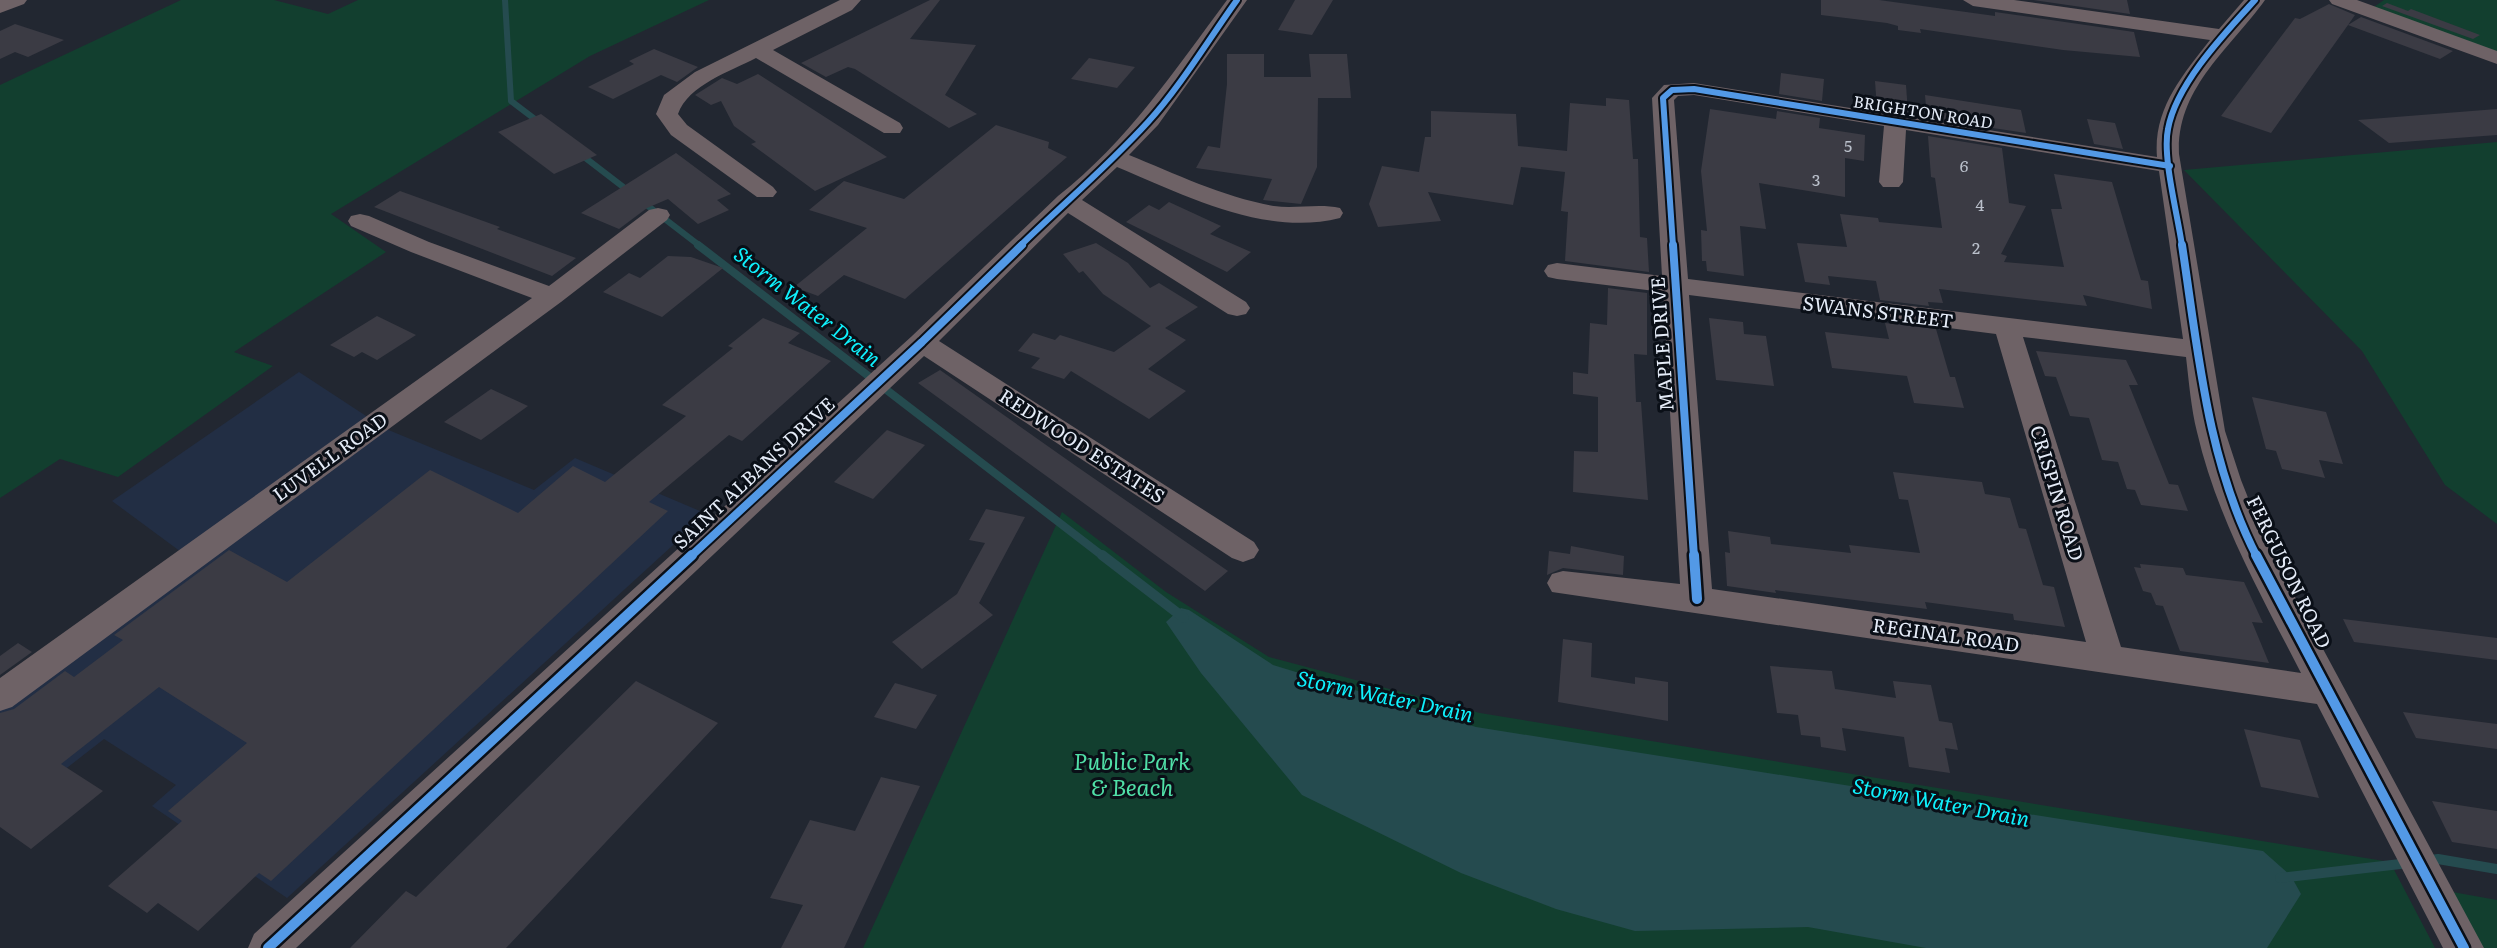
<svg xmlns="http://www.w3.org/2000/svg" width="2497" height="948" font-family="Literata,serif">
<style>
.built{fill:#222e44}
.green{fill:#123f2f}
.water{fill:#254b4f}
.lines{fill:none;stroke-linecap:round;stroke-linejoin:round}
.stream-far2{stroke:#254b4f;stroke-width:6}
.stream-far1{stroke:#254b4f;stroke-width:8}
.stream{stroke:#254b4f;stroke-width:10}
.building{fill:#3b3b44}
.minor{fill:#6e6266;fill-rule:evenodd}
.cycleway-far2-casing{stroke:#0a0f17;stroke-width:10}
.cycleway-far1-casing{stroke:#0a0f17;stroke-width:12}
.cycleway-casing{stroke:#0a0f17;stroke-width:15}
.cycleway-far2{stroke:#5399e6;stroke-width:6}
.cycleway-far1{stroke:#5399e6;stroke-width:8}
.cycleway{stroke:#5399e6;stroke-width:10}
.labels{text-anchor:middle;stroke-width:6;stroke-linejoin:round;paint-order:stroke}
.far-street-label{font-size:16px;fill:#e5ecf8;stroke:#0a0f17}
.number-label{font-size:16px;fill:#bac0cb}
.street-label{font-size:19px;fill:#e5ecf8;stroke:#0a0f17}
.water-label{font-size:21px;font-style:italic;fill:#0ff1fd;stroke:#0a0f17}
.near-park-label{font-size:23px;font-style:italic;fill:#50dfa7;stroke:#0a0f17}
</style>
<rect width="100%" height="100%" fill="#222731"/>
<polygon class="built" points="299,372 386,429 534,490 575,458 707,514 287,898 152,806 176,785 104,739 13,810 0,800 0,710 196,563 112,501"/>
<g class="green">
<polygon points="181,0 274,0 328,14 358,0 709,0 590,56 331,214 386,252 234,352 273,366 118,477 60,459 0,498 0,85"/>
<polygon points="2384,0 2497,0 2497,58 2371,9"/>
<polygon points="2497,142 2497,524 2445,485 2362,351 2184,170"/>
<polygon points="1062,512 1166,592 1269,657 1480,713 2390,862 2435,948 863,948"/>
<polygon points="2447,891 2497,900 2497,948 2478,948"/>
</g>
<polygon class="water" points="1181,608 1189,610 1273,665 1476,727 2263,851 2291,876 2301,894 2267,948 1926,948 1808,927 1635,931 1556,909 1461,873 1302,795 1201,673 1166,622"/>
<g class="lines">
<g class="stream-far2">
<polyline points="505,0 511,101 540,123"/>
<polyline points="579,153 700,246"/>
</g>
<polyline class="stream-far1" points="698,245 1104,557"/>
<g class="stream">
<polyline points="1102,555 1184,618"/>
<polyline points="2426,861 2438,859 2497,869"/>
<polyline points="2280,878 2409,863"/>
</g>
</g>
<g class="building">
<polygon points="930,0 940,0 910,39 976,45 945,95 977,114 949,128 855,69 848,67 826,77 801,63"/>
<polygon points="1295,0 1333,0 1312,35 1278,30"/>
<polygon points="1821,0 1879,0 1995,16 1995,12 2134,32 2140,57 2063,50 1920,29 1921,33 1898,30 1898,26 1887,23 1821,15"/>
<polygon points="2033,0 2127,0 2130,14"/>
<polygon points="2387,3 2408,11 2411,9 2480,35 2473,39 2382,6"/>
<polygon points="2329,4 2355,15 2348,25 2361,17 2453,51 2440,59 2348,25 2271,133 2221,116 2295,18 2300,19"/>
<polygon points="15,24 64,40 28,57 15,52 0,59 0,31"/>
<polygon points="654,49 698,67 677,82 661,75 613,99 588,87 634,64 629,61"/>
<polygon points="1227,54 1264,54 1264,77 1311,77 1309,54 1347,54 1351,98 1318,98 1317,167 1301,204 1263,200 1272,179 1196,168 1208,146 1220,148 1227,84"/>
<polygon points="1089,58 1135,67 1117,88 1071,79"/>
<polygon points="1781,73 1824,79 1822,101 1779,94"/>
<polygon points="758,74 887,157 815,191 751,144 756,142 734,126 721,101 711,105 695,95 722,78 737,84"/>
<polygon points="1875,81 1906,85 1908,113 1877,109"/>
<polygon points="1925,95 2021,110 2026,133 1927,118"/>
<polygon points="1606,98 1629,100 1633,159 1638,159 1640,237 1647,238 1649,272 1565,261 1568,212 1561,211 1565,172 1521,167 1513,205 1428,192 1441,221 1378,227 1369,204 1382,166 1419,172 1425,137 1431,137 1431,111 1516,114 1518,146 1567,151 1570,103 1606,106"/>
<polygon points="1710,109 1776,119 1777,111 1820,118 1819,128 1865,135 1864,161 1845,158 1845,197 1759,183 1766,229 1740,226 1744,276 1707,271 1706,261 1702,261 1701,230 1707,231 1701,171"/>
<polygon points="2497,109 2497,135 2389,143 2358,120"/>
<polygon points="541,114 597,155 554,174 498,132"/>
<polygon points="2087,119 2115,123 2123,149 2094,144"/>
<polygon points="996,125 1049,142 1048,148 1067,157 905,299 844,275 818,296 794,287 867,228 809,210 844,181 904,199"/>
<polygon points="1928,136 2002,148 2009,203 2026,206 2001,254 2007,256 2004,262 2064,267 2051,209 2062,209 2054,174 2112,182 2141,280 2148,281 2152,309 2083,295 2087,306 1939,289 1943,303 1928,302 1929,306 1880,300 1876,281 1828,276 1830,285 1805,282 1797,243 1847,247 1840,214 1878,218 1879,222 1942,228 1935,178 1931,177"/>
<polygon points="676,153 731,194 717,200 729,210 698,224 668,199 647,208 619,229 581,213"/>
<polygon points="400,191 500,227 497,229 576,258 552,276 374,207"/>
<polygon points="1169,202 1221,226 1210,234 1251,252 1227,272 1126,222 1149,205 1159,210"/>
<polygon points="1096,243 1128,263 1150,288 1159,283 1198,307 1165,328 1186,340 1148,369 1186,391 1149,419 1071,371 1064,379 1031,368 1040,358 1018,351 1033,333 1055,340 1060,335 1114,352 1151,326 1103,294 1083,271 1079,273 1063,254"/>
<polygon points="668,256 691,257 723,268 662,317 603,292 629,273 640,278"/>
<polygon points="1608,288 1647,293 1647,355 1634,354 1636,402 1641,402 1648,500 1573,492 1574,451 1598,452 1598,397 1573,394 1573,372 1588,374 1590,323 1607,325"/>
<polygon points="377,316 416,335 377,360 362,352 354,357 330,345"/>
<polygon points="763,318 800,333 788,343 831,361 742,441 729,435 649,502 668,511 271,881 259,873 198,931 158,903 147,913 108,886 182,821 168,811 247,743 159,687 61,764 103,791 31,849 0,827 0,713 14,709 65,671 74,677 123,640 114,635 229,550 287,582 430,470 518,513 573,466 605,482 686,416 662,405 733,348 728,346"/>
<polygon points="1709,318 1743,322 1744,334 1766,336 1774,386 1716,380"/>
<polygon points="1885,323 1936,329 1950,377 1955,377 1964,408 1914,403 1907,376 1832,368 1825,332 1889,339"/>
<polygon points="2036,351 2126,360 2138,385 2129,385 2169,484 2178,485 2188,511 2141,505 2135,490 2127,489 2118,462 2102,460 2089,418 2070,416 2056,377 2045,376"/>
<polygon points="940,370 1076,466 1228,571 1205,591 918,383"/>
<polygon points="491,389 528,406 481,440 444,422"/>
<polygon points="2252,397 2326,412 2343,464 2319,460 2325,478 2282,469 2276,451 2266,449"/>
<polygon points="887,430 925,445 873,499 834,482"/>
<polygon points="1893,472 1982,482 1985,494 2010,498 2019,528 2026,529 2043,585 2054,587 2065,627 2014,620 2013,614 1925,602 1927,609 1775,590 1776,593 1727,586 1725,552 1730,553 1728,531 1770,537 1771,544 1851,553 1849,545 1920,553 1908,500 1899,499"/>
<polygon points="986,509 1025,517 979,603 993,615 922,669 892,642 957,594 985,543 969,540"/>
<polygon points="1571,546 1624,556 1623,575 1563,568 1547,575 1549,551 1570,554"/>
<polygon points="2140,564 2183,568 2186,575 2244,582 2263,623 2252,622 2269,663 2180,651 2163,606 2156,605 2151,593 2143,591 2134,567 2141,568"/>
<polygon points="2343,619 2497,638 2497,660 2354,642"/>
<polygon points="1563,639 1592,643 1591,677 1635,684 1635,677 1668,682 1668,721 1558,702"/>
<polygon points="18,643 32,652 0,675 0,656"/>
<polygon points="1770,666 1832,671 1835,689 1896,698 1893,681 1931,685 1939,721 1952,723 1958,750 1945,748 1950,773 1909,767 1904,737 1842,728 1846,751 1821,747 1820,737 1801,735 1798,715 1777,713"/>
<polygon points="636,681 718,723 506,948 350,948 406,891 416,897"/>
<polygon points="895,683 937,695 916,729 874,717"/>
<polygon points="2403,712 2497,724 2497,749 2416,738"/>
<polygon points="2244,729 2300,740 2319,798 2261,787"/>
<polygon points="881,777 920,786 844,948 781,948 803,905 770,898 810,820 855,831"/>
<polygon points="2432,801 2497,811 2497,849 2452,842"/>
</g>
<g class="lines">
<g class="minor">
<polygon points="0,0 27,0 24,4 0,13"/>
<path d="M840 0H861L852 10 773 50 900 123 903 128 900 133H884L756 58C731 71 688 85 678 114L687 125 773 187 777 192 773 197H757L671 135 656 114 664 95 695 72Z"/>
<path d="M1227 0H1247L1158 125 1129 155C1176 174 1223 197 1274 206 1296 209 1319 203 1340 208L1343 213 1340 218C1264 237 1185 195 1117 167L1082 200 1246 302 1250 308 1246 314 1237 316 1228 314 1068 213 939 341 1254 542 1259 550 1254 558 1243 562 1232 558 924 356 296 948H248L254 934 912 336 1058 196C1127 142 1175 70 1227 0Z"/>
<path d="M1963 0H2014L2219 29 2244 0H2265C2230 49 2176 88 2179 154L2225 431 2241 480 2266 543 2484 948H2443L2317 704 1552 592 1547 583 1552 574 1563 571 1680 584 1663 292 1557 279 1548 277 1544 271 1548 265 1557 263 1662 276 1652 98 1664 85 1694 83 2157 157C2153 109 2182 76 2210 40L1973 6ZM1694 95 1884 126 1879 182 1883 187H1899L1903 182 1906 130 2159 171 2183 339 1688 279 1674 100 1678 96ZM1689 295 1996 334 2086 642 1712 589ZM2023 337 2186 357C2189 382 2191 408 2197 432 2217 518 2261 595 2301 673L2121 647Z"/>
<polygon points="2329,0 2357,0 2497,51 2497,64 2332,4"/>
<polygon points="658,208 667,210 670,215 667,220 561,302 12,707 0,711 0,678 532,298 411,252 351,226 348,221 351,216 360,214 369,216 429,242 549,286 649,210"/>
</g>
<defs>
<g id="cycleway-far2">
<path d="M1020 246C1062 205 1108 166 1148 122 1180 87 1209 39 1237 0"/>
<polyline points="1673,246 1663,98 1672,90 1694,89 2170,166"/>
<path d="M2182 246C2178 216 2162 157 2168 129 2176 84 2225 33 2255 0"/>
</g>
<g id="cycleway-far1">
<polyline points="1673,245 1694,557"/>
<path d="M2182 245C2198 350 2207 461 2257 557"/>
<polyline points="690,557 922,342 1022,245"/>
</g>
<g id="cycleway">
<polyline points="1694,555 1697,599"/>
<polyline points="2256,555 2464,948"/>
<polyline points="268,948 692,555"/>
</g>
</defs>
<use href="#cycleway-far2" class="cycleway-far2-casing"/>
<use href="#cycleway-far1" class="cycleway-far1-casing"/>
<use href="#cycleway" class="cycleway-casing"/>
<use href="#cycleway-far2" class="cycleway-far2"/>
<use href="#cycleway-far1" class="cycleway-far1"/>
<use href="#cycleway" class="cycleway"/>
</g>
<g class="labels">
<g class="far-street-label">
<text transform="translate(1923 112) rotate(9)" y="6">BRIGHTON ROAD</text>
</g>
<g class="number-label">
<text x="1848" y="152">5</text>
<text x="1964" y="172">6</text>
<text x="1816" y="186">3</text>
<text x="1980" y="211">4</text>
<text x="1976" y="254">2</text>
</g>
<g class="street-label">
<text transform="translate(1878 312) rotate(7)" y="7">SWANS STREET</text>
<text transform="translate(1662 344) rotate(-94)" y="7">MAPLE DRIVE</text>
<text transform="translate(1082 446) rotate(33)" y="7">REDWOOD ESTATES</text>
<text transform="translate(330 457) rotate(-36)" y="7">LUVELL ROAD</text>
<text transform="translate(754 473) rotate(-43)" y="7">SAINT ALBANS DRIVE</text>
<text transform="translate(2057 493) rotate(73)" y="7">CRISPIN ROAD</text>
<text transform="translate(2289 572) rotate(64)" y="7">FERGUSON ROAD</text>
<text transform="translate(1946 635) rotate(8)" y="7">REGINAL ROAD</text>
</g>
<g class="water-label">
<text transform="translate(807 307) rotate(38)" y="7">Storm Water Drain</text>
<text transform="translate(1385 697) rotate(12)" y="7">Storm Water Drain</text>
<text transform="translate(1941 803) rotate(11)" y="7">Storm Water Drain</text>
</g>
<g class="near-park-label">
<text x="1132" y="770">Public Park<tspan x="1132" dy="26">&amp; Beach</tspan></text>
</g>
</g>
</svg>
